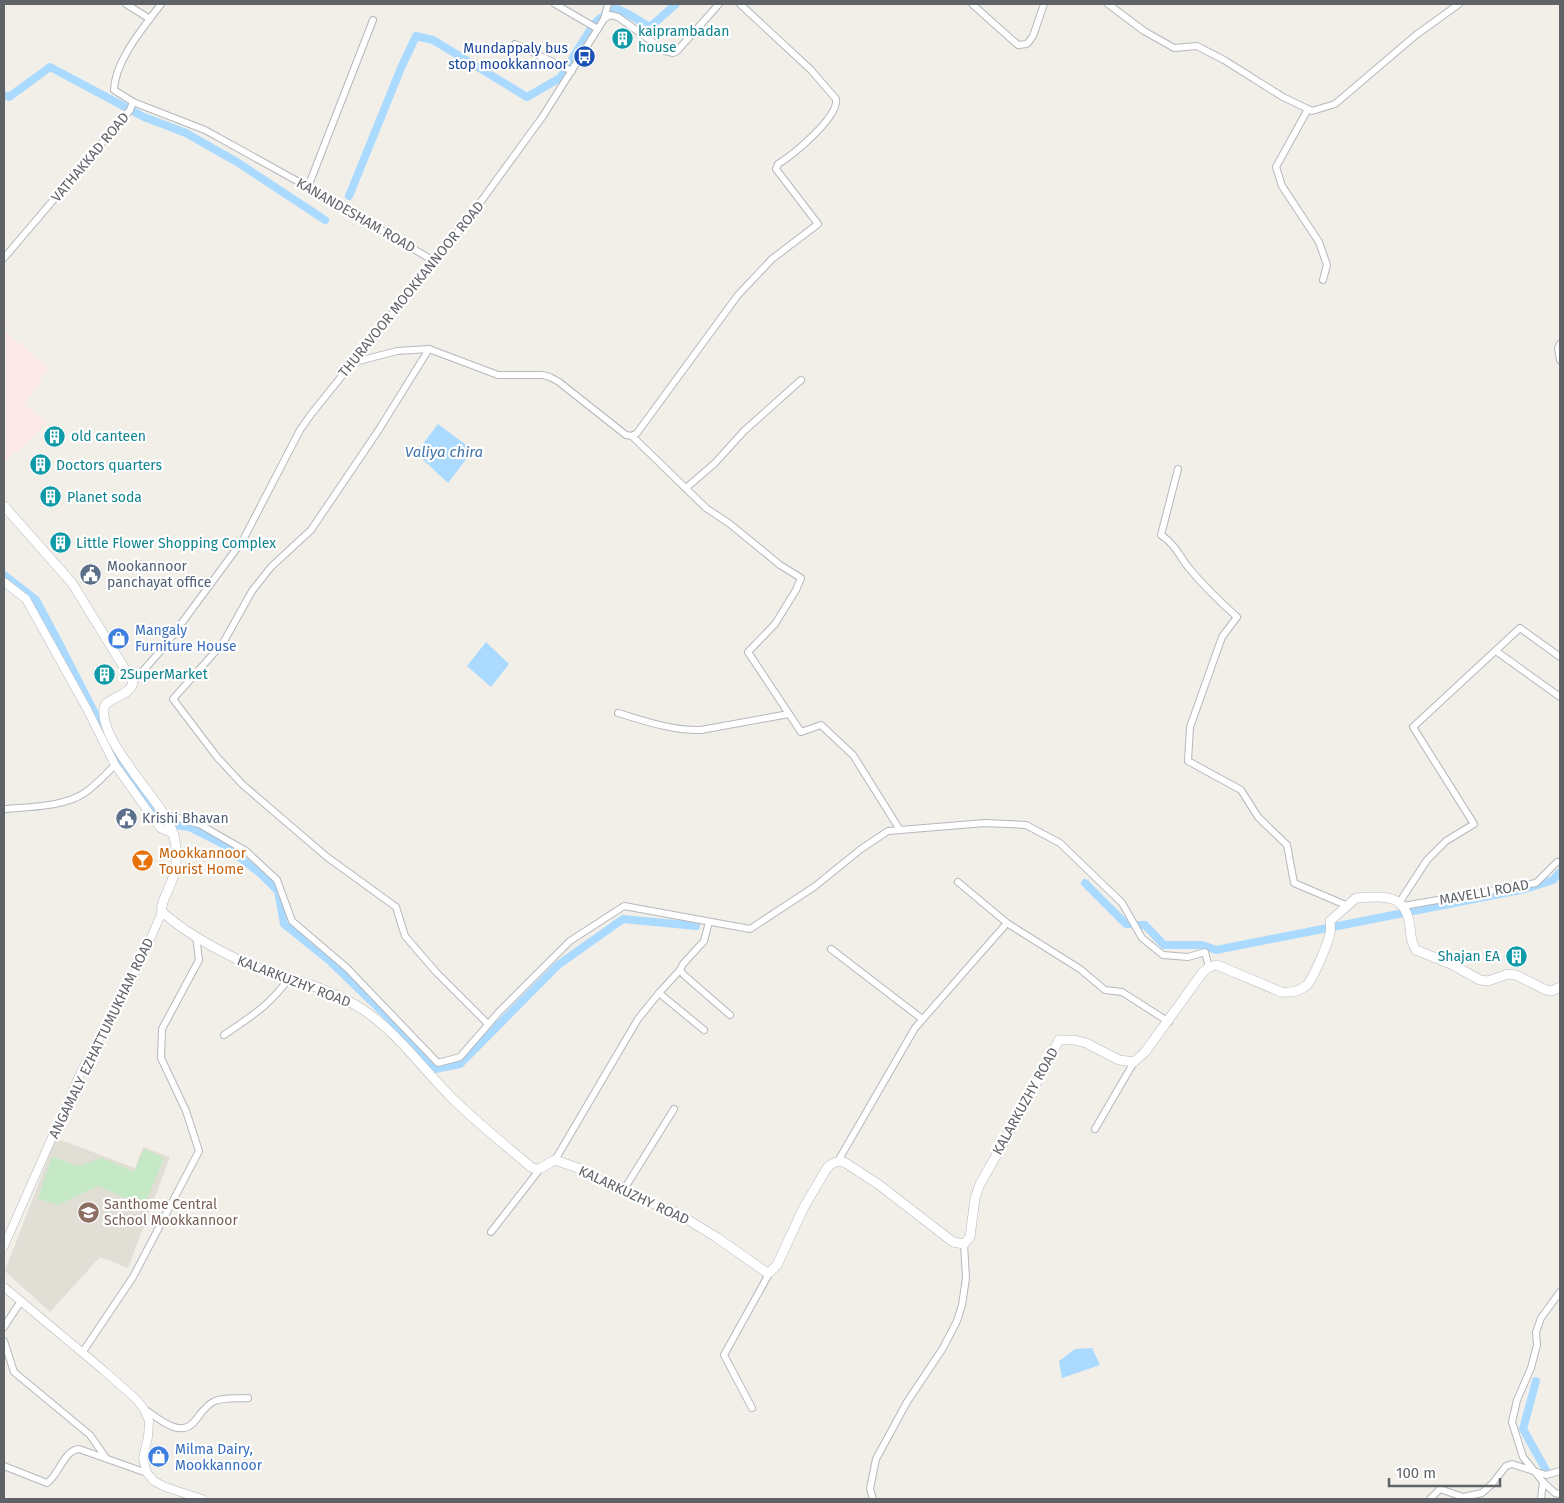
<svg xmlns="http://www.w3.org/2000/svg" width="1564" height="1503" font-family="'Fira Sans',sans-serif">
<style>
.education{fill:#e1ded6}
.medical{fill:#fce8e6}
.green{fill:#c5e8c5}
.water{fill:#aadaff}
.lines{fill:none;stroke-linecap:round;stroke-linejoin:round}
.canal{stroke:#aadaff;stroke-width:8}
.minor-casing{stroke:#b5b8bc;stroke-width:8}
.tertiary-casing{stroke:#b5b8bc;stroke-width:9}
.secondary-casing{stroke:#b6babf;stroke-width:10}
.minor{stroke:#fff;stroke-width:6}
.tertiary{stroke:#fff;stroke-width:8}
.secondary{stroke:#fff;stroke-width:9}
.labels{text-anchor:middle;stroke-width:4.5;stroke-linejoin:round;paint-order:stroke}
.culture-label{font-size:14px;fill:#0d838f;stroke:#fff;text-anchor:start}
.transit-label{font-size:14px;fill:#164399;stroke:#fff;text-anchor:end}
.street-label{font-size:14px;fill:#5f6368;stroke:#fff}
.service-label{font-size:14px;fill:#4e5e75;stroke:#fff;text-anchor:start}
.shop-label{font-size:14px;fill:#366cbe;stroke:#fff;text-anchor:start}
.food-label{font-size:14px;fill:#c56008;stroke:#fff;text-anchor:start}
.education-label{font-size:14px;fill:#785e54;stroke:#fff;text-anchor:start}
.water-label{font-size:15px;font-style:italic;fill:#4174aa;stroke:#fff}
</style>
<rect width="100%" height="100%" fill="#f1efe8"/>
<polygon class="education" points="56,1138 135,1168 143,1147 170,1157 128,1268 100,1257 50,1312 5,1271"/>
<polygon class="medical" points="4,330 48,368 25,405 48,423 4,463"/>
<polygon class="green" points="144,1149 164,1158 144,1206 98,1186 58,1205 38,1199 52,1156 77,1166 102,1158 134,1172"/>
<g class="water">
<polygon points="438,424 473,450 448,483 416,453"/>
<polygon points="486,642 509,664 491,687 467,666"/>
<polygon points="1092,1348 1100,1365 1062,1378 1059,1361 1075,1349"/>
</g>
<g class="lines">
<g class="canal">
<polyline points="4,95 9,97 50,67 144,117 186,133 237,162 325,220"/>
<polyline points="349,196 401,68 416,36 433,40 527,97 560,78 594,24 599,19 615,8 628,14 650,27 676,4"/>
<polyline points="4,575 36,600 61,647 106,735"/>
<polyline points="113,747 122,766 162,822 169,824"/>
<polyline points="170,824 189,827 221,843 260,873 278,891 284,924 331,962 391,1020 435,1069 460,1064 558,965 623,919 696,926"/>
<polyline points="1085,883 1126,924 1130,924"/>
<polyline points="1139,925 1145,925 1164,945 1202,945 1216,950 1525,889 1553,880 1560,872"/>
<polyline points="1536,1381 1523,1429 1547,1472"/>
</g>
<defs>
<g id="minor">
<polyline points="126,4 150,19"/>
<polyline points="555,4 598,29"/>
<polyline points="972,4 1018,45 1027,44 1033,36 1044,4"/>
<polyline points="1108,4 1144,31 1174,48 1197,46 1224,60 1283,97 1312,111 1335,104 1416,35 1459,4"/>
<polyline points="604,19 608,4"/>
<polyline points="515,44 572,71"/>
<polyline points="133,102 205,130 308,187 434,261"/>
<polyline points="1308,109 1276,167 1282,186 1319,242 1327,265 1323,280"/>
<polyline points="308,187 373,20"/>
<path d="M4 258 130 110 133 102 114 90C115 60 144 27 161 4"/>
<polyline points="1560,344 1558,348 1560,360"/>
<polyline points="429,349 378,431 311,530 271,567 252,591 223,643 173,699 217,757 243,785 327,857 396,907 405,936 436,972 488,1024"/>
<path d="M355 362 397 351 429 349 498 375H543L550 377 559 382 626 435 632 436 637 433 738 295 772 259 818 224 776 169 778 164C793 155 839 117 836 99L811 70 740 4"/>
<polyline points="632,436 706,508 730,524 780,565 801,578 796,590 775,624 748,652 801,732 821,725 853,755 900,830"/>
<path d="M1178 469 1161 535C1174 543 1179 555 1188 567 1203 585 1219 601 1237 617L1222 637 1190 727 1188 761 1241 790 1258 817 1287 845 1294 883 1348 906"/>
<polyline points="686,488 715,463 744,431 801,380"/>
<polyline points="1496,651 1560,697"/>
<polyline points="133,682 164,647 243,540 300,430 312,413 466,222 543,116 604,19 610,15 618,17 665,51 673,53 677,51 719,4"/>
<path d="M618 713C645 721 673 731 701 730L789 714"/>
<path d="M4 809C29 807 65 807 86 792 97 784 106 774 115 765"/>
<polyline points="164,814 199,824 246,851 277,880 292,921 347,968 438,1063 460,1057 499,1012 570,941 624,906 750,929 814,887 861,849 888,831 985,823 1026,825 1060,843 1122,903 1142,938 1163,955 1188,957 1205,952 1209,967"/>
<polyline points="958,882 1007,923 1080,969 1105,990 1122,992 1169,1022"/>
<polyline points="1399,903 1427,860 1446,841 1474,824 1413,727 1520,628 1560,657"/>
<polyline points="1403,906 1536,883 1557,862"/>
<polyline points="709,922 704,941 683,964 680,970 684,975 730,1015"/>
<polyline points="831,949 922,1019"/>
<polyline points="659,993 704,1030"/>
<path d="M224 1035C253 1015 269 1006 290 977"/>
<polyline points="1095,1129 1134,1062"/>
<polyline points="555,1160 638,1019 659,993 680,970"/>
<polyline points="838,1161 915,1028 1007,923"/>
<polyline points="623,1191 674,1109"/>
<polyline points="491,1232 540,1169"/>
<polyline points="1560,1292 1541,1318 1536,1332 1537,1345 1531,1368 1517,1400 1512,1422 1523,1457 1543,1482 1555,1493 1560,1494"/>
<polyline points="4,1327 21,1301"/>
<polyline points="4,1341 14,1372 90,1435 106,1458"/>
<polyline points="82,1353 133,1277 199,1151 186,1111 161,1058 162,1029 199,960 196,936"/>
<polyline points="752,1408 724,1355 770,1272"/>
<path d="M144 1409C157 1417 180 1439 194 1422 200 1415 204 1407 213 1402 222 1397 237 1399 248 1398"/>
<path d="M4 1466 47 1483C59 1475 64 1450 79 1449L147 1473"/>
<polyline points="873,1499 870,1489 876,1459 907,1402 943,1348 957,1321 962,1305 966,1278 964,1244"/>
<polyline points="1430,1499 1440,1489 1463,1497 1482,1493 1492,1484 1506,1466 1512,1464 1546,1475 1560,1471"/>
<polyline points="1541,1499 1543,1482"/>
</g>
<g id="tertiary">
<polyline points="4,582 26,599 87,709 115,765 160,828 174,834"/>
<polyline points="4,1246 80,1074 139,965 162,912"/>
<polyline points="4,1287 102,1369 136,1399 144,1409 149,1421 148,1437 143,1458 147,1473 154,1481 165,1487 202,1499"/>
</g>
<path id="secondary" d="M4 506 72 583 133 682C131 695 113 696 105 705 94 734 156 796 169 823 178 842 179 864 171 883 168 892 160 903 162 912 188 935 236 962 271 972 302 982 334 991 362 1009 396 1031 422 1068 451 1097 476 1122 504 1144 531 1167 541 1173 546 1163 555 1160L578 1168 607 1185 677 1213 716 1237 766 1272H770L777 1265 804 1207 827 1168C833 1162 836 1161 844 1162L878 1184 953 1242 964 1244 970 1237 975 1198 980 1184 1021 1112 1059 1040H1074L1086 1043 1119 1060 1134 1062 1145 1052 1203 972 1209 967 1217 965 1281 992C1290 993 1300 991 1307 985 1313 979 1329 941 1330 933 1331 929 1330 925 1330 921L1356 898C1384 896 1406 893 1410 927 1411 936 1411 943 1416 950L1451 964 1480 980 1488 981 1508 974 1516 975 1546 990 1552 991 1560 987"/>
</defs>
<use href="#minor" class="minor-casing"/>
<use href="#tertiary" class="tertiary-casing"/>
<use href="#secondary" class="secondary-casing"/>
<use href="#minor" class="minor"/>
<use href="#tertiary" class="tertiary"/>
<use href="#secondary" class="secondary"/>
</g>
<defs>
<symbol id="building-disc" viewBox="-11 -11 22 22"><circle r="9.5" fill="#0f9aa8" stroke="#fff"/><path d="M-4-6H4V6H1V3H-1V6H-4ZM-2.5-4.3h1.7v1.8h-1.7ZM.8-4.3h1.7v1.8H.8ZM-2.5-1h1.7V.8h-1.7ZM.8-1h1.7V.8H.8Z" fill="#fff"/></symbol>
<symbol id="bus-disc" viewBox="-11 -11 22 22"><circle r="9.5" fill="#1a4fb4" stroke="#fff"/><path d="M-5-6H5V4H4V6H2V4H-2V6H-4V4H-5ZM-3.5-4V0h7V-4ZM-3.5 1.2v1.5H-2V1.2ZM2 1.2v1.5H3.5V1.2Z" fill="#fff"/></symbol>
<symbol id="civic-disc" viewBox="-11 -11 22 22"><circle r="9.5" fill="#5c6f8a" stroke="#fff"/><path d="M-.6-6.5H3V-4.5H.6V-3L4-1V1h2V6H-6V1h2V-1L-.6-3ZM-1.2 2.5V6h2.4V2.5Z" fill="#fff"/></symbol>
<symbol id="shop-disc" viewBox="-11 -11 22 22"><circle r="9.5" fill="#3f7fe0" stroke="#fff"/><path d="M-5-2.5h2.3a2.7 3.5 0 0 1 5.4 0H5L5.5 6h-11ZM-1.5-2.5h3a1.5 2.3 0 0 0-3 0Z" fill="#fff"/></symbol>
<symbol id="bar-disc" viewBox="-11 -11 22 22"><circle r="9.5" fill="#e8710a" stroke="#fff"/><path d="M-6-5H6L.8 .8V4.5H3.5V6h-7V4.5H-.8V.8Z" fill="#fff"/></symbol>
<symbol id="school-disc" viewBox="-11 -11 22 22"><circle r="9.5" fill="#8d6e63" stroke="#fff"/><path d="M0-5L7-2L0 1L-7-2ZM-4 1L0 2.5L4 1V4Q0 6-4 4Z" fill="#fff"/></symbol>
</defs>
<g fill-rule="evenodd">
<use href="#building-disc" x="610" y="26" width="25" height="25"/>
<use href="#bus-disc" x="572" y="44" width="25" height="25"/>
<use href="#building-disc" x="42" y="424" width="25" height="25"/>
<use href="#building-disc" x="28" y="452" width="25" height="25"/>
<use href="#building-disc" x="38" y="484" width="25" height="25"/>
<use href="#building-disc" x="48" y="530" width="25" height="25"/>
<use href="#civic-disc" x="78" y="562" width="25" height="25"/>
<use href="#shop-disc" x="106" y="626" width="25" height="25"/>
<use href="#building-disc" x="92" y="662" width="25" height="25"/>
<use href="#civic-disc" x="114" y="806" width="25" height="25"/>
<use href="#bar-disc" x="130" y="848" width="25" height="25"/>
<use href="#building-disc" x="1504" y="944" width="25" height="25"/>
<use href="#school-disc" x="76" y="1200" width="25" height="25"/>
<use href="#shop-disc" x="146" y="1444" width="25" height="25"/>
</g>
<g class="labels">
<g class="culture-label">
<text x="638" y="36">kaiprambadan<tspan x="638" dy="16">house</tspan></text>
<text x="71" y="441">old canteen</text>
<text x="56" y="470">Doctors quarters</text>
<text x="67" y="502">Planet soda</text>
<text x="76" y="548">Little Flower Shopping Complex</text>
<text x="120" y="679">2SuperMarket</text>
<text x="1500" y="961" text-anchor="end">Shajan EA</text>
</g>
<g class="transit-label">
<text x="568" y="53">Mundappaly bus<tspan x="568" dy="16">stop mookkannoor</tspan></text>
</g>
<g class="street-label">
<text transform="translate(90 157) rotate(-50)" y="5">VATHAKKAD ROAD</text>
<text transform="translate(356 215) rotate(30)" y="5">KANANDESHAM ROAD</text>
<text transform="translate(411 289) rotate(-51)" y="5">THURAVOOR MOOKKANNOOR ROAD</text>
<text transform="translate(1484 892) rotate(-10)" y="5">MAVELLI ROAD</text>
<text transform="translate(294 981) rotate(21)" y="5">KALARKUZHY ROAD</text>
<text transform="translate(101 1038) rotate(-64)" y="5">ANGAMALY EZHATTUMUKHAM ROAD</text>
<text transform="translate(1025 1101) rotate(-61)" y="5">KALARKUZHY ROAD</text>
<text transform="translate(634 1195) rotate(25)" y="5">KALARKUZHY ROAD</text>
</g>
<g class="service-label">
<text x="107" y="571">Mookannoor<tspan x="107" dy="16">panchayat office</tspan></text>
<text x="142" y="823">Krishi Bhavan</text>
</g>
<g class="shop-label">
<text x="135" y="635">Mangaly<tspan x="135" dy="16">Furniture House</tspan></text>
<text x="175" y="1454">Milma Dairy,<tspan x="175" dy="16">Mookkannoor</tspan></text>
</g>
<g class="food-label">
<text x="159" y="858">Mookkannoor<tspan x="159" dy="16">Tourist Home</tspan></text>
</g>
<g class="education-label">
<text x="104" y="1209">Santhome Central<tspan x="104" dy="16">School Mookkannoor</tspan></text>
</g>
<g class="water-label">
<text x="444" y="457">Valiya chira</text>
</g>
</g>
<rect width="1564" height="1503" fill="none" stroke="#5f6368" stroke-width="10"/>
<path d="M1389 1478v8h111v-8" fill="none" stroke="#5f6368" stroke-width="2.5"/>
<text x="1396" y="1478" font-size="15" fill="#5f6368" stroke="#ffffff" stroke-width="4" paint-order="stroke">100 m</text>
</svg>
